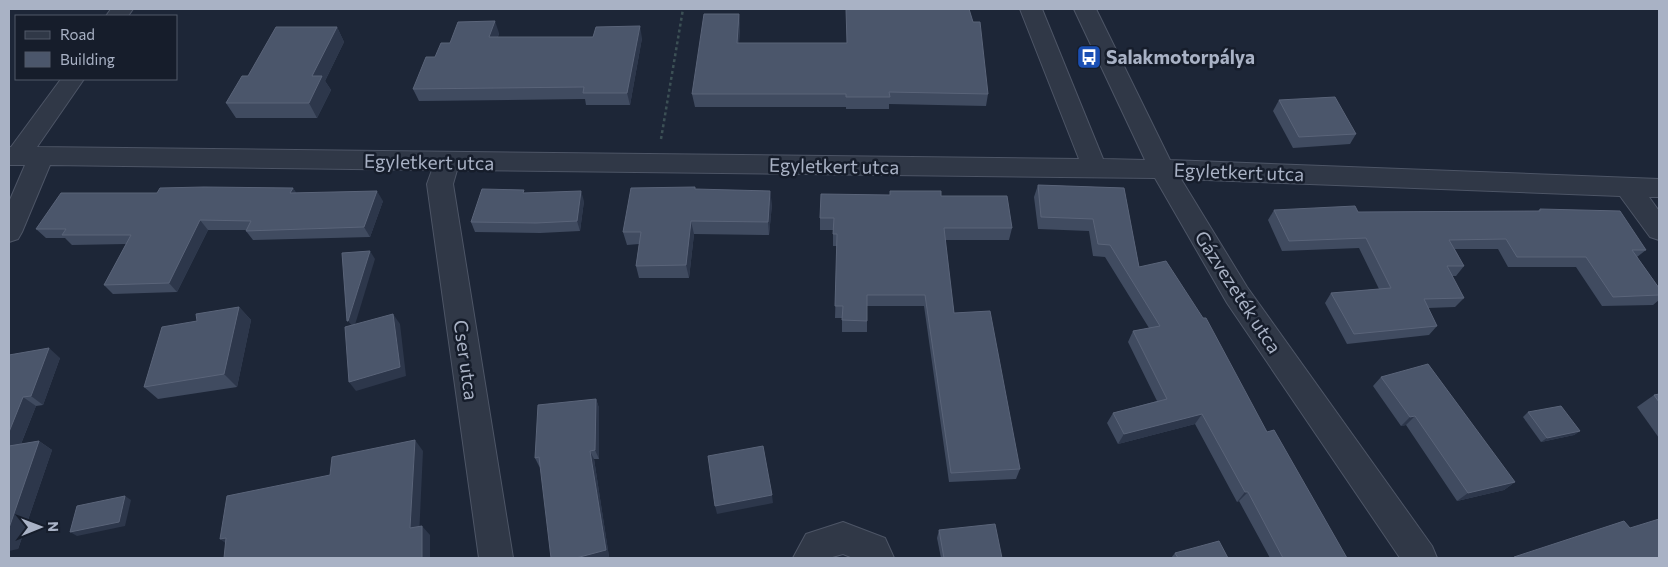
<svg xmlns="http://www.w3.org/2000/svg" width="1668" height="567" font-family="Commissioner,sans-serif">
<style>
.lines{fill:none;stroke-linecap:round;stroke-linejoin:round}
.minor-casing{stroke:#4d5566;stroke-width:2}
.path{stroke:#3c5055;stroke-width:2.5;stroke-dasharray:3 3;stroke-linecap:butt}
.minor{fill:#303847;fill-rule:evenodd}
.wall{fill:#404b60}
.shaded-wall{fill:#2d374b}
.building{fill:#4b566b;stroke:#5a6479}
.labels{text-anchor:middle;stroke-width:5;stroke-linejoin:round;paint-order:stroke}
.poi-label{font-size:19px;font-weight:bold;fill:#a9b2c5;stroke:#161d2b;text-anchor:start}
.street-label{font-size:19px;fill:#a9b2c5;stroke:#161d2b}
</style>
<rect width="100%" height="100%" fill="#1d2637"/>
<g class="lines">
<defs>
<g id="minor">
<polygon points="111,9 133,9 128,16 106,16"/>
<polygon points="1020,9 1042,9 1103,159 1145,160 1074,9 1096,9 1170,160 1659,179 1659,197 1649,197 1659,211 1659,240 1650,237 1620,196 1181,179 1247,287 1432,546 1437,558 1400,558 1227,303 1155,178 457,170 453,184 513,558 479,558 427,184 432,170 50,165 22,232 18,239 9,242 9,202 25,165 9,165 9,147 11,147 61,79 84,79 37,147 1079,159"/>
<polygon points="843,522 885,538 894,558 853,558 843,554 829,558 793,558 806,534"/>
</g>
</defs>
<use href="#minor" class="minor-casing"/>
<polyline class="path" points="661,139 683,9"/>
<use href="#minor" class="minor"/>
</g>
<g class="wall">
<polygon points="739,14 740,27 739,43 988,94 986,106 889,104 889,109 846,109 846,107 695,107 692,94"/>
<polygon points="337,27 344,42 325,81 331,90 317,118 236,118 226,103 248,76"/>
<polygon points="499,33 498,37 642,38 630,105 586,105 585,99 419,101 413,89 435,57 450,43"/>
<polygon points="1279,100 1356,134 1350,144 1293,148 1273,111"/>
<polygon points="1038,185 1124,188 1139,267 1267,432 1347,558 1270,558 1239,501 1237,502 1195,424 1118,444 1107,423 1113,413 1157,401 1128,342 1133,331 1149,328 1105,257 1093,256 1089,231 1038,229 1034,197"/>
<polygon points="695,187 695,189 772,204 769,235 694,234 689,278 639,278 636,266 639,244 627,245 623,232"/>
<polygon points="293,188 296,193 383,201 370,237 253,240 246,231 247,230 208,230 177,292 113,294 104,285 126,244 72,245 65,238 46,238 36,229"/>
<polygon points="890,191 941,196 1012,228 1009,240 945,240 954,313 1020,469 1016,479 949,482 924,306 867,306 867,332 842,332 842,318 835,318 837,246 833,246 833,230 820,230 820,218 890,195"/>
<polygon points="525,193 584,201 580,231 540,233 475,232 471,222"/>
<polygon points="1540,209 1646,250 1637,257 1659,288 1659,300 1653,305 1602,306 1576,267 1508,267 1498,249 1455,249 1464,266 1456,276 1452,276 1464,298 1455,307 1428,308 1437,326 1429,335 1347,344 1325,303 1331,293 1379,289 1359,248 1282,251 1268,220 1274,210 1358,212 1538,211"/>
<polygon points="239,307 251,320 237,387 158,399 144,387 197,321"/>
<polygon points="9,355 60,358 43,405 36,406 21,444 39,441 52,450 18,549"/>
<polygon points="1381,377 1515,482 1504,490 1457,501 1406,425 1401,426 1373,386"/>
<polygon points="1659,394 1659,438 1637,407 1654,395"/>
<polygon points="596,399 599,408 599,459 594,459 609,557 539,466 535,458"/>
<polygon points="1528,412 1580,431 1574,435 1541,442 1523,417"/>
<polygon points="939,530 1002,558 941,558 937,538"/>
<polygon points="1175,553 1228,558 1171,558"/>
</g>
<g class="shaded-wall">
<polygon points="739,14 740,27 738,56 737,43"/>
<polygon points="495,21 499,33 493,49 489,37"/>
<polygon points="640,26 642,38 630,105 627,93"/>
<polygon points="337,27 344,42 325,81 331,90 317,118 309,103 312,76"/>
<polygon points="293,188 299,197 290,193"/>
<polygon points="377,191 383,201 370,237 364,227"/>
<polygon points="581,191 584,201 580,231 577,221"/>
<polygon points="770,191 772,204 769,235 768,222"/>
<polygon points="200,220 208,230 177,292 169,283"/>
<polygon points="691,221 694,234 689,278 686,265"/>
<polygon points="370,251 375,259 354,328 348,321"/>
<polygon points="239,307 251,320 237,387 224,374"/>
<polygon points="393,314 400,324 406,376 356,391 349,382"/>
<polygon points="49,348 60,358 43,405 31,396"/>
<polygon points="23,397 36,406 16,456 9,451 9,432"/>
<polygon points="596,399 599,408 599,459 595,450"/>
<polygon points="1202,414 1195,424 1118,444 1124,434"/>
<polygon points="1415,416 1406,425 1401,426 1410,417"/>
<polygon points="1580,431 1574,435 1541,442 1547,438"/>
<polygon points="415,440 423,451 419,537 410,528"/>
<polygon points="39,441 52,450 18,549 9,551 9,528"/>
<polygon points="590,451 594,459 609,557 606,558 576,558"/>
<polygon points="1515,482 1504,490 1457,501 1468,493"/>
<polygon points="1245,492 1248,492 1239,501 1237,502"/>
<polygon points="772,495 773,503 717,514 715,506"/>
<polygon points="125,496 131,500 125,526 77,536 70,532"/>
<polygon points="422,526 430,535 430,558 422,558"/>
<polygon points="226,538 232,548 220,539"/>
</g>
<g class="building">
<polygon points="846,9 969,9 973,22 980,22 988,94 889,92 890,97 846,97 846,94 692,94 704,14 739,14 737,43 847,43"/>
<polygon points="495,21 489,37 593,37 596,27 640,26 627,93 583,93 584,87 413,89 426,57 435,57 441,43 450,43 458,22"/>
<polygon points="276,27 337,27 312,76 322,76 309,103 226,103 242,76 248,76"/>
<polygon points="1335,97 1356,134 1299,137 1279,100"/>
<polygon points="1038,185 1124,188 1139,267 1166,261 1203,318 1206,318 1267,432 1274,430 1347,558 1283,558 1248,492 1245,492 1202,414 1124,434 1113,413 1167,399 1133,331 1160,326 1110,245 1098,244 1093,219 1041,217"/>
<polygon points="204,187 293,188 290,193 377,191 364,227 246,231 251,221 200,220 169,283 104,285 131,235 62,235 66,229 36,229 61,193 157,193 160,188"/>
<polygon points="695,187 695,189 770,191 768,222 691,221 686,265 636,266 641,232 623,232 631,188"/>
<polygon points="482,189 524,190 523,193 581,191 577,221 536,223 471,222"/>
<polygon points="890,191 941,191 941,196 1007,196 1012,228 944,228 954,313 990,311 1020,469 951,473 925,295 867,295 867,321 842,320 843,306 835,306 837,234 833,234 834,218 820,218 821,194 890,195"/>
<polygon points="1355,206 1358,212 1540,211 1540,209 1620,211 1646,250 1632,250 1659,288 1659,295 1613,297 1586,257 1517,257 1506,239 1449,240 1464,266 1447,266 1464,298 1424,299 1437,326 1354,334 1331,293 1391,288 1366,238 1289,241 1274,210"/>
<polygon points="370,251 348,321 347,321 342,253"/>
<polygon points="239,307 224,374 144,387 162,327 197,321 196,314"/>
<polygon points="393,314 400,367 349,382 345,327"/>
<polygon points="49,348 31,396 23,397 9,432 9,355"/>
<polygon points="1428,364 1515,482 1468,493 1415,416 1410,417 1381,377"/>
<polygon points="1659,394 1659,402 1654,395"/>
<polygon points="596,399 595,450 590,451 606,550 576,558 551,558 539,457 535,458 538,405"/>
<polygon points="1561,406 1580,431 1547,438 1528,412"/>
<polygon points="415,440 410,528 422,526 422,558 224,558 226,538 220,539 227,496 330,475 332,457"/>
<polygon points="39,441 9,528 9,446"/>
<polygon points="763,446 772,495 715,506 708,456"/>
<polygon points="125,496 119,522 70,532 77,506"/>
<polygon points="1659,519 1659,558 1515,558 1514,557 1624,521 1630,528"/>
<polygon points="995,524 1002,558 944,558 939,530"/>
<polygon points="1219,541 1228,558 1178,558 1175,553"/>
</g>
<defs>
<symbol id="bus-square" viewBox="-11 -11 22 22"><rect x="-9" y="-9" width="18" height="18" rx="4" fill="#1a4fb4" stroke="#161d2b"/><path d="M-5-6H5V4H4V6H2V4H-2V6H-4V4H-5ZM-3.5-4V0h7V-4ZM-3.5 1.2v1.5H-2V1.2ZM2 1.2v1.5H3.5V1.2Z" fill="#fff"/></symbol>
</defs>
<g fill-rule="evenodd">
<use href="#bus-square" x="1075" y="43" width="28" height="28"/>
</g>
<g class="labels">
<g class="poi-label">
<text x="1106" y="64">Salakmotorpálya</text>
</g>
<g class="street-label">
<text transform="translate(429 162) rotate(1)" y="7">Egyletkert utca</text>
<text transform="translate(834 166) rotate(1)" y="7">Egyletkert utca</text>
<text transform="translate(1239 172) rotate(2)" y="7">Egyletkert utca</text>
<text transform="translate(1238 292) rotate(57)" y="7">Gázvezeték utca</text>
<text transform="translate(466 360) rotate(82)" y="7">Cser utca</text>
</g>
</g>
<rect width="1668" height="567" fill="none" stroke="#a9b2c5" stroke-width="20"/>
<rect x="15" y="15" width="162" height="65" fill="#161d2b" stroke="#515969"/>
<rect x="25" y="31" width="25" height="8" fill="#303847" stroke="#515969"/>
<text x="60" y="40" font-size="15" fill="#a9b2c5">Road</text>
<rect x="25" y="52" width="25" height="15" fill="#4b566b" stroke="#515969"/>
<text x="60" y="65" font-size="15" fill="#a9b2c5">Building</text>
<g transform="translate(40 527) rotate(89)" stroke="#161d2b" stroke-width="4" paint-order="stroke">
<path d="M0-4L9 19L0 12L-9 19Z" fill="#a9b2c5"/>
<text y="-8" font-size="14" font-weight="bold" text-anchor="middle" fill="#a9b2c5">N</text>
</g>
</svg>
